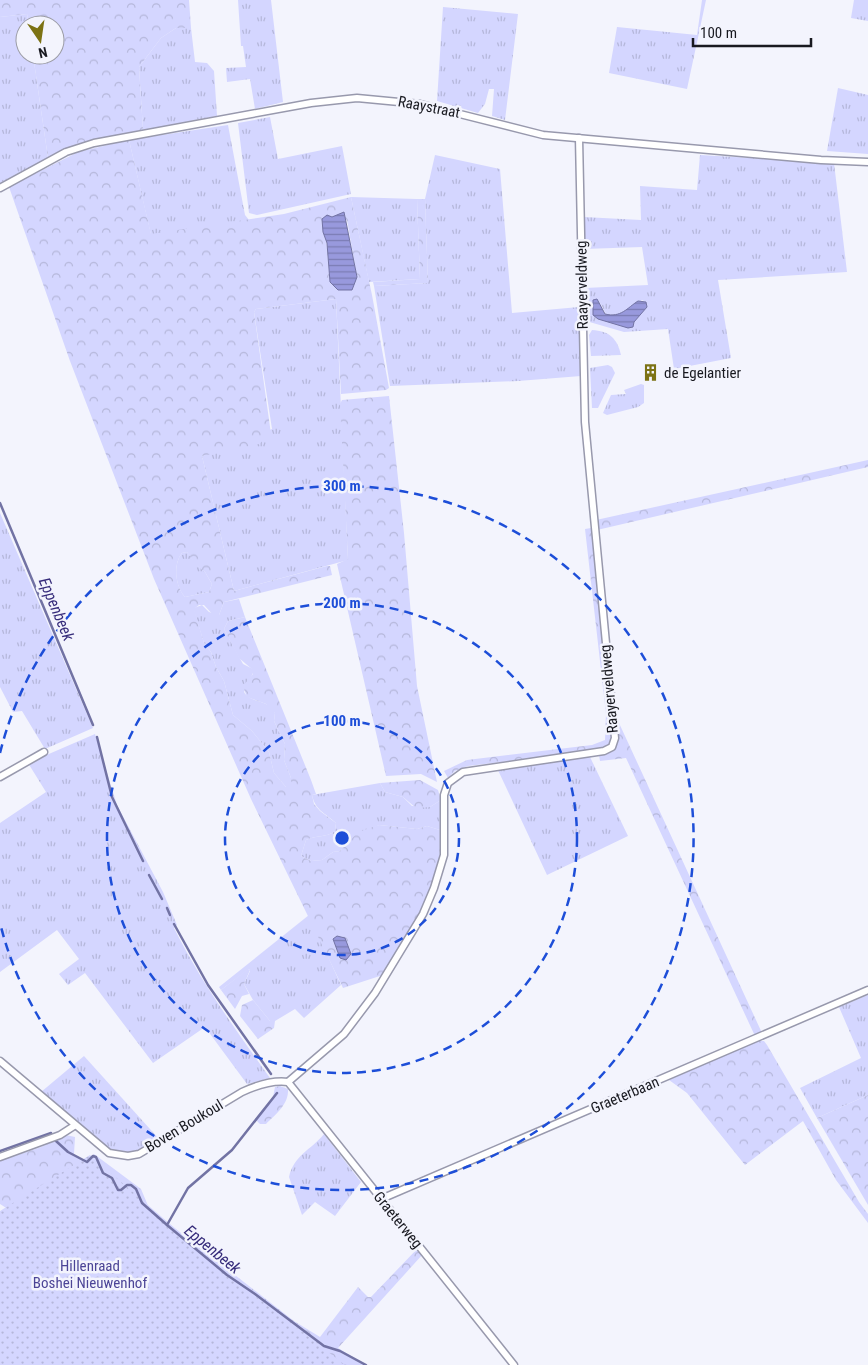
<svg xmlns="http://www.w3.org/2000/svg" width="868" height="1365" font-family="'Roboto Condensed',sans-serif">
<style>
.grass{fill:url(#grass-tufts);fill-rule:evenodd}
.forest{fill:url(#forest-crowns);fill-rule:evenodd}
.park{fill:url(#park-dots)}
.water{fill:url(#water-rules);stroke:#7273a4}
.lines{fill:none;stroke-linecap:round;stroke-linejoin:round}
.stream{stroke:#7273a4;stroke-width:2.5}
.street-casing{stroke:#9899ad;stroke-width:9}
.street{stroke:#fff;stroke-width:6}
.ring{fill:none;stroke:#1d4ed8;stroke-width:2.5;stroke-dasharray:9 6}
.labels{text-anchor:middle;stroke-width:5;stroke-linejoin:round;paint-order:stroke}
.street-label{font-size:15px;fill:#181920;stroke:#f3f4fd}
.poi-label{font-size:15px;fill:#181920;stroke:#f3f4fd;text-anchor:start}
.park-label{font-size:15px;fill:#4c4597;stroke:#f3f4fd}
.water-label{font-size:16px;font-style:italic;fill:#362c7b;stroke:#f3f4fd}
.centre{fill:#1d4ed8;stroke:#f3f4fd;stroke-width:2.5}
.ring-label{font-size:15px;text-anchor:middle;font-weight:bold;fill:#1d4ed8;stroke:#f3f4fd;stroke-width:5;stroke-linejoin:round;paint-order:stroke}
</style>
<defs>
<pattern id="grass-tufts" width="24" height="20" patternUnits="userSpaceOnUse" patternTransform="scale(1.25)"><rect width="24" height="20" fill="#d4d6ff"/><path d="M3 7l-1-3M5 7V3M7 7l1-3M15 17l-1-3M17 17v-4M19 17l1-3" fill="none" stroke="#b5b7da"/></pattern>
<pattern id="forest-crowns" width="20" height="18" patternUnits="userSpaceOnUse" patternTransform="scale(1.25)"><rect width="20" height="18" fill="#d4d6ff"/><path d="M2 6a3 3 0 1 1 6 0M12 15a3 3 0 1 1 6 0" fill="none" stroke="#b5b7da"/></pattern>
<pattern id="park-dots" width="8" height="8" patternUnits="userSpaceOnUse" patternTransform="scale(1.25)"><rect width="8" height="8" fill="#d4d6ff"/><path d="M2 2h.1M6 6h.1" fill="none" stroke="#b5b7da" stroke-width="1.8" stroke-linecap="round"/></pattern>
<pattern id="water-rules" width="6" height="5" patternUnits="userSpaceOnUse" patternTransform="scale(1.25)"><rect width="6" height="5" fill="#9899dd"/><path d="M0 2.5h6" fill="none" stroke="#7b7cb3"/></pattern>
</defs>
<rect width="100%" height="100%" fill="#f3f4fd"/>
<g class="grass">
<polygon points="238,0 271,0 283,102 255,109 250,79 227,82 226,68 246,67 243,46 241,46"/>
<polygon points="702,0 706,0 687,89 609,73 617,27 697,35"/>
<polygon points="854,0 868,0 868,21 851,18"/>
<polygon points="443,7 518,14 505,120 492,116 494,89 489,89 485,104 478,113 437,101"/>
<polygon points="27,14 29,25 25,25 25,55 33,55 48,158 0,183 0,17"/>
<polygon points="176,28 191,28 195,62 207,63 214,71 217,116 143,130 139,67 161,38"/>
<polygon points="838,88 868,95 868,154 827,151"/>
<polygon points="270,117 278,159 342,146 351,194 257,215 249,213 238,123"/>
<polygon points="228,125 245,215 249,220 151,235 129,140"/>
<polygon points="435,155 500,169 512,313 579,307 581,376 518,381 390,386 374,286 428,283 425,199"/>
<path d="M700 155 834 163 847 272 718 280 731 358 674 369 668 329 624 332 586 321 585 288 648 285 642 247 584 249V217L641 220 640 186 697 190ZM642 300 646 302 647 307 633 322 632 327 604 320 600 303 606 314C620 317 630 309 642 300Z"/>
<polygon points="351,197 417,199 420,279 369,282"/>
<polygon points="336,299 348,560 234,591 202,456 272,429 254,312 256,309"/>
<path d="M592 330C609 331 617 338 621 355L591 356 589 335Z"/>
<polygon points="608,365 612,367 615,373 598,408 592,408 590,368"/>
<polygon points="641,384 644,385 644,403 638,407 607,415 603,413 611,395 626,394 624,390"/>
<polygon points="0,513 93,728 45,749 22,711 13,712 0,687"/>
<path d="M187 552 196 564 205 572 212 584 209 592 185 597C175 586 173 564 182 553Z"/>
<path d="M239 599 245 617 228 621 224 629 243 664 253 669V673L244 692C251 704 269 699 275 713L274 721 285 744 284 760 291 778V787H286L274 773 269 752 252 731 233 715 224 681 216 667 211 652 204 643 194 611V608L202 605 209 612 219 615 224 602Z"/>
<path d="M95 734 117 805 163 892 177 925 174 928C201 982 235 1029 270 1078L247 1084 205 1027 153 1063 85 973 68 985 59 974 79 959 57 930 0 972V823L46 792 28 763Z"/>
<polygon points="590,757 628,836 547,875 497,768"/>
<path d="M380 783 385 792 403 797 412 806 430 807 441 800 443 831 427 826 417 829 379 825 349 841 340 851 333 852 322 860 311 861 301 856 306 840C316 835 326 838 335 831L336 823C325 813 315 810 312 795Z"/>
<polygon points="309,915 341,985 304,1018 295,1009 275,1021 270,1021 253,1000 244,984 250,971 249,969 221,990 219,987"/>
<polygon points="868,995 868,1095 817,1118 800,1088 861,1058 839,1007"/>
<polygon points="84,1056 159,1139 137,1151 129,1153 111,1151 41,1092"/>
<path d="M324 1134 361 1182 335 1216 315 1202 302 1215 289 1177C294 1155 311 1150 324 1134Z"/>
</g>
<g class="forest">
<polygon points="0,0 189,0 191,28 176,28 161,38 139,67 143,130 95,139 48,158 33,55 55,55 55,25 29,25 27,14 0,17"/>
<path d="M129 140 151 234 284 214 351 197 372 295 389 388 386 390 341 394 336 299 256 309 254 312 271 434 259 444 202 456 234 591 327 566H330L332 575 224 602 219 615 214 616 204 605H199L194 609 204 643 211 652 216 667 224 681 233 715 252 731 269 752 274 773 286 787H291V778L284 760 285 744 274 721 275 713 266 704 247 697 243 686 253 674V670L239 658 224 629 228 621 245 617 311 780 316 794 312 795 314 804 320 811 336 823 335 831C326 838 316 835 306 840L301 856 311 861 322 860 333 852 340 851 358 832 379 825 417 829 427 826 443 831 441 862 423 908 383 975 343 988 251 799 154 579 70 361 9 187 78 152ZM347 220 357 277 330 282 326 237ZM187 552 195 564 205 572 212 584 209 592 185 597C175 586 173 564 182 553Z"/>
<polygon points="417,199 425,199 428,283 374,286 373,282 420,279"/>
<polygon points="389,396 404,533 417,686 437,782 421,774 386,776 337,564 348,559 340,404 342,400"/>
<polygon points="868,460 868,467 597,530 596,520"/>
<polygon points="591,528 612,713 611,743 608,746 593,751 468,766 455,771 448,778 444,771 467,760 592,745 605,740 606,714 585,529"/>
<path d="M619 723 762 1033 755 1036 626 758 600 761 599 755C621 748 619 744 619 723Z"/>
<polygon points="420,780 438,790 441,800 430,807 416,808 403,797 385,792 380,783"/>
<polygon points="248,969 250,970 244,984 249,994 242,996 235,1009 221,990"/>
<polygon points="253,1000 270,1021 275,1021 274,1028 258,1039 240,1016 242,1005"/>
<polygon points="758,1041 764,1041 767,1045 859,1202 868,1214 868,1223 836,1180 803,1121 745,1165 687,1093 669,1080"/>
<path d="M280 1086 288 1089C289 1104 276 1114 266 1124H260L255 1119 273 1097 275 1087Z"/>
<polygon points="868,1095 868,1205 817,1118"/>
<polygon points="66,1135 75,1137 74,1154 87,1162 94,1154 141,1189 149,1208 294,1321 320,1337 358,1287 368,1297 371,1297 418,1248 423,1254 338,1348 366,1365 252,1365 0,1204 0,1161 41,1147"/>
</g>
<polygon class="park" points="90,1155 237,1282 345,1365 0,1365 0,1211"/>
<g class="water">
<polygon points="344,212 357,277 352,290 338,290 330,282 327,243 323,232 322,219 327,215 332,217"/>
<path d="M597 299 605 314C621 318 627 308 638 301L646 302 647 307 634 322 633 327 628 328 598 319 593 315V300Z"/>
<polygon points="337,936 345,938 351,954 346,960 340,958 333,939"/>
</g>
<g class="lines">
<g class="stream">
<polyline points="0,503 93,725"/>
<polyline points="97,737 112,797 143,861"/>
<polyline points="149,875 162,899"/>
<polyline points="167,908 170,915"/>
<polyline points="174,924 208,985 271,1074"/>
<polyline points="277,1093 232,1150 188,1188 167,1225 227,1275 255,1294 324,1346 340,1351 366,1365"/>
<polyline points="56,1141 68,1152 87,1162 93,1156 96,1157 103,1173 112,1178 118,1190 121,1190 127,1185 131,1185 136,1189 142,1203 167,1225"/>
<polyline points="0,1151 51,1133"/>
</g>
<defs>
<g id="street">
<polyline points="0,188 66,152 94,143 311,103 357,98 420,104 543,135 821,160 868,162"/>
<polyline points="0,777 44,752"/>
<path d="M0 1061 109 1153 128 1156 139 1154 242 1092C257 1085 272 1080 288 1082L514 1365"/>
<polyline points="288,1082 344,1034 375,993 423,914 434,888 444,855 444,795 448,783 463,772 604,751 612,747 615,738 585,422 579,138"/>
<polyline points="0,1157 60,1135 74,1126"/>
<polyline points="381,1199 868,990"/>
</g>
</defs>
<use href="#street" class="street-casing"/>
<use href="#street" class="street"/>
</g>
<g class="ring">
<circle cx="342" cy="838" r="117"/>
<circle cx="342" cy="838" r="235"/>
<path d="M0 753A352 352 0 1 1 0 923"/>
</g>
<defs>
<symbol id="building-bare" viewBox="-9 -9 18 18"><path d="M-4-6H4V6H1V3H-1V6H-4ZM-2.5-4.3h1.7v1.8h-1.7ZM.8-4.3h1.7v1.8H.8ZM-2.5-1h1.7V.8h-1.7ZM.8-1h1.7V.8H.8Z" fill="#7c7214" stroke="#f3f4fd" stroke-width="2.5" paint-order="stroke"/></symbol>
</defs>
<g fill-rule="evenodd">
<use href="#building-bare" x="638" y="360" width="25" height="25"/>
</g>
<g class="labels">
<g class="street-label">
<text transform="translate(429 107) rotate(11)" y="5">Raaystraat</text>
<text transform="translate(582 285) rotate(-91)" y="5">Raayerveldweg</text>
<text transform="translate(609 689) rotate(-95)" y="5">Raayerveldweg</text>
<text transform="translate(625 1095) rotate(-23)" y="5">Graeterbaan</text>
<text transform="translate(184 1126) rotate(-31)" y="5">Boven Boukoul</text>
<text transform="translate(398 1220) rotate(51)" y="5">Graeterweg</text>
</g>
<g class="poi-label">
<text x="664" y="378">de Egelantier</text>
</g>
<g class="park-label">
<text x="90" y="1271">Hillenraad<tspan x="90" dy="17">Boshei Nieuwenhof</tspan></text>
</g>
<g class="water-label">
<text transform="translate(57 609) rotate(67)" y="6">Eppenbeek</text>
<text transform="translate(213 1249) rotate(39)" y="6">Eppenbeek</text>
</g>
</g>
<circle cx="342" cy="838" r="8" class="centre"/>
<g class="ring-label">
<text x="342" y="491">300 m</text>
<text x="342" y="608">200 m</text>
<text x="342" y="726">100 m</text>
</g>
<g transform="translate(40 40) rotate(167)"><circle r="24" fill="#f3f4fd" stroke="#9b9ca5"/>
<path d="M0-4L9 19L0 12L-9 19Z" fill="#7c7214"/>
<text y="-8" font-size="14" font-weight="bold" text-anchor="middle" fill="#181920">N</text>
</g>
<path d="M693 38v8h118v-8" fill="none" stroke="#181920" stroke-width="2.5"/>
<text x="700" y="38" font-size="15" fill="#181920" stroke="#f3f4fd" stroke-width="4" paint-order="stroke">100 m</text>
</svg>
